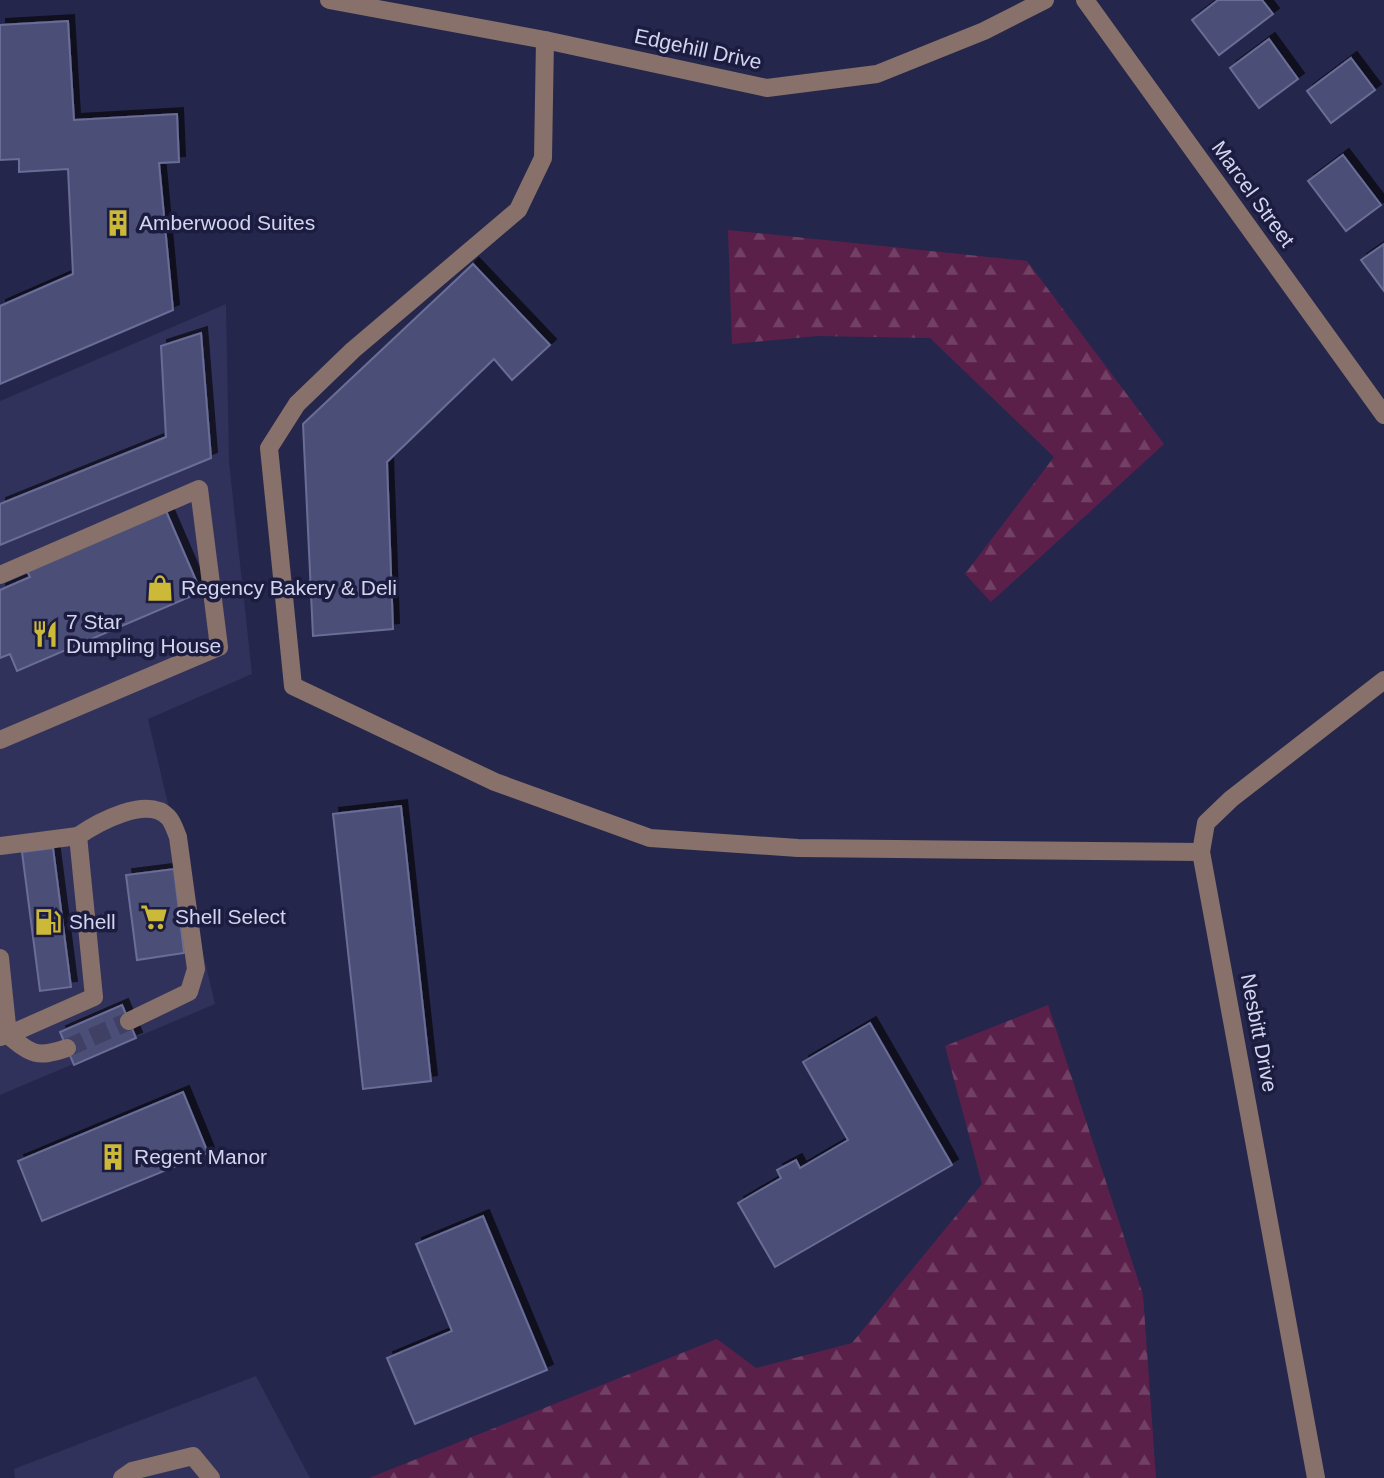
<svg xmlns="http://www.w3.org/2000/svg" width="1384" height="1478" font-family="Helvetica,sans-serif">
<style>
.built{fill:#31325b}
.forest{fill:url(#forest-firs)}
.building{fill:#4c4f77;stroke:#696d97;stroke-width:2;filter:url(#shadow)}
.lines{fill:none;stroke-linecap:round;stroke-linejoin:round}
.minor-tunnel{stroke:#3f4063;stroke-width:18;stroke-dasharray:18 9;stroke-linecap:butt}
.minor{stroke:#87716a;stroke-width:18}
.labels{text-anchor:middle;stroke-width:7;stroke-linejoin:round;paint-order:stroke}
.street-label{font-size:21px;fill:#d2d5ed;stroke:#1c1c40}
.poi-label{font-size:21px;fill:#d2d5ed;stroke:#1c1c40;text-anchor:start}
</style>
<defs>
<pattern id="forest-firs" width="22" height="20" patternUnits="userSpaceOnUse" patternTransform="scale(1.75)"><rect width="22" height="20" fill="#5b204a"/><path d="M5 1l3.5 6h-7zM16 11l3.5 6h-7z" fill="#724064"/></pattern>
<filter id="shadow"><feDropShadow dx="6" dy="-6" stdDeviation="0" flood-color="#0009"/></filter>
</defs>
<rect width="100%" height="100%" fill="#25264b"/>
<g class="built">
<polygon points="226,304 229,462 252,674 148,719 215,1004 0,1095 0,401"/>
<polygon points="256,1376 310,1478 15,1478 14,1469"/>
</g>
<g class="forest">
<polygon points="728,230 1027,261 1164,444 991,602 965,574 1054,457 930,338 817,336 732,344"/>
<polygon points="1048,1005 1143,1295 1156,1478 369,1478 717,1339 756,1368 852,1343 982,1184 945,1046"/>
</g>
<g class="building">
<polygon points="1218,0 1262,0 1273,14 1219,55 1192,20"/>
<polygon points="68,21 74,120 177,114 179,162 159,163 173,310 0,384 0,306 73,274 68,169 19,172 19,159 0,160 0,25"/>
<polygon points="1269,39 1298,79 1259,108 1230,68"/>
<polygon points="1351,58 1375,90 1331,123 1307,91"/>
<polygon points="1343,155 1381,205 1346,231 1308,181"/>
<polygon points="1384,244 1384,291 1361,260"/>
<polygon points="473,264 550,345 512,380 494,359 387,462 393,629 313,636 303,424"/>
<polygon points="201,333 211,458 0,545 0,504 166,437 161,346"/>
<polygon points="166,511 201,592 17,671 10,654 0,658 0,590 30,577 27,571"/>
<polygon points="401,806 431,1081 363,1089 333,814"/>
<polygon points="53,848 71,987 40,991 22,852"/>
<polygon points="174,869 184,953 137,960 126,875"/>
<polygon points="122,1005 136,1038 74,1065 60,1032"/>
<polygon points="870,1023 952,1165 775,1267 738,1203 781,1178 777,1170 796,1160 800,1168 848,1140 803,1062"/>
<polygon points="183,1092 208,1153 42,1221 18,1161"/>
<polygon points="483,1216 547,1370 415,1424 387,1358 452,1331 416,1244"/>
</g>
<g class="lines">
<polyline class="minor-tunnel" points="67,1048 129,1021"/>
<g class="minor">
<polyline points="329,0 545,40 767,88 877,74 984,31 1045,0"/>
<polyline points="1085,0 1384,415"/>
<polyline points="545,40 543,158 518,210 353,350 297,404 269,448 293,686 495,782 650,838 798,848 1201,852"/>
<polyline points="0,575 199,489 219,647 0,740"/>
<path d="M78 836C97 823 147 795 168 817 173 822 175 830 178 837L196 969 189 992 129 1021"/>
<path d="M0 846 78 836 94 997 8 1035C32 1055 37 1058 67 1048"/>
<polyline points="0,958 8,1035 0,1037"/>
<polyline points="122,1478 132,1471 193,1456 211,1478"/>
<polyline points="1316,1478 1201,852 1206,823 1231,799 1384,680"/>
</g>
</g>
<defs>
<symbol id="building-bare" viewBox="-9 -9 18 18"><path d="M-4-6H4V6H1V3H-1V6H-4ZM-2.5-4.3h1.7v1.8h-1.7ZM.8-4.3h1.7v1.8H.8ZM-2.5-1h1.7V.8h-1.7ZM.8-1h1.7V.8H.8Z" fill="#cdb938" stroke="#1c1c40" stroke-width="2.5" paint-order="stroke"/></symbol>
<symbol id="shop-bare" viewBox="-9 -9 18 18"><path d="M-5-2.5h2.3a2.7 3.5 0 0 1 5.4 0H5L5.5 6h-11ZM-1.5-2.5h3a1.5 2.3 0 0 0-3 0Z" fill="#cdb938" stroke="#1c1c40" stroke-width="2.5" paint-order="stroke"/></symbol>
<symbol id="restaurant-bare" viewBox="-9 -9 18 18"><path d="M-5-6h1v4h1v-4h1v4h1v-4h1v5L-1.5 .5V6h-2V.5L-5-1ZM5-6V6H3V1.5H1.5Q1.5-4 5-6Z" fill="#cdb938" stroke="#1c1c40" stroke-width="2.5" paint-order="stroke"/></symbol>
<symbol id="supermarket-bare" viewBox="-9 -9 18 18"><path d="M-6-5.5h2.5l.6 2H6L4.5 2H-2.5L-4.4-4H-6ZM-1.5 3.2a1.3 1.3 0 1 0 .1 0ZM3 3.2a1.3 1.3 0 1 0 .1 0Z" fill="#cdb938" stroke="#1c1c40" stroke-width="2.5" paint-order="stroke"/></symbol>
<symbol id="fuel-bare" viewBox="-9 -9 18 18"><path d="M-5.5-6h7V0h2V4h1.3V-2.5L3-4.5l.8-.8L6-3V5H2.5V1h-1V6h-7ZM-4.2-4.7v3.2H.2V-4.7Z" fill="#cdb938" stroke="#1c1c40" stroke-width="2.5" paint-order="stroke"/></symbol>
</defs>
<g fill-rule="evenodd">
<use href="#building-bare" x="99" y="204" width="38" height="38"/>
<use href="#shop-bare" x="141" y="569" width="38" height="38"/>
<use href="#restaurant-bare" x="26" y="615" width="38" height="38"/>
<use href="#supermarket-bare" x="135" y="898" width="38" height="38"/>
<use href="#fuel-bare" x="29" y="903" width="38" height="38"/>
<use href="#building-bare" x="94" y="1138" width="38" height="38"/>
</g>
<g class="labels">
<g class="street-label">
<text transform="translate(698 49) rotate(12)" y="7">Edgehill Drive</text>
<text transform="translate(1253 194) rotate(54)" y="7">Marcel Street</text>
<text transform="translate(1259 1033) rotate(79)" y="7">Nesbitt Drive</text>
</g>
<g class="poi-label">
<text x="139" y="230">Amberwood Suites</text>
<text x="181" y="595">Regency Bakery &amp; Deli</text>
<text x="66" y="629">7 Star<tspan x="66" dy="24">Dumpling House</tspan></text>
<text x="175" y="924">Shell Select</text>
<text x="69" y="929">Shell</text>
<text x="134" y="1164">Regent Manor</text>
</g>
</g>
</svg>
